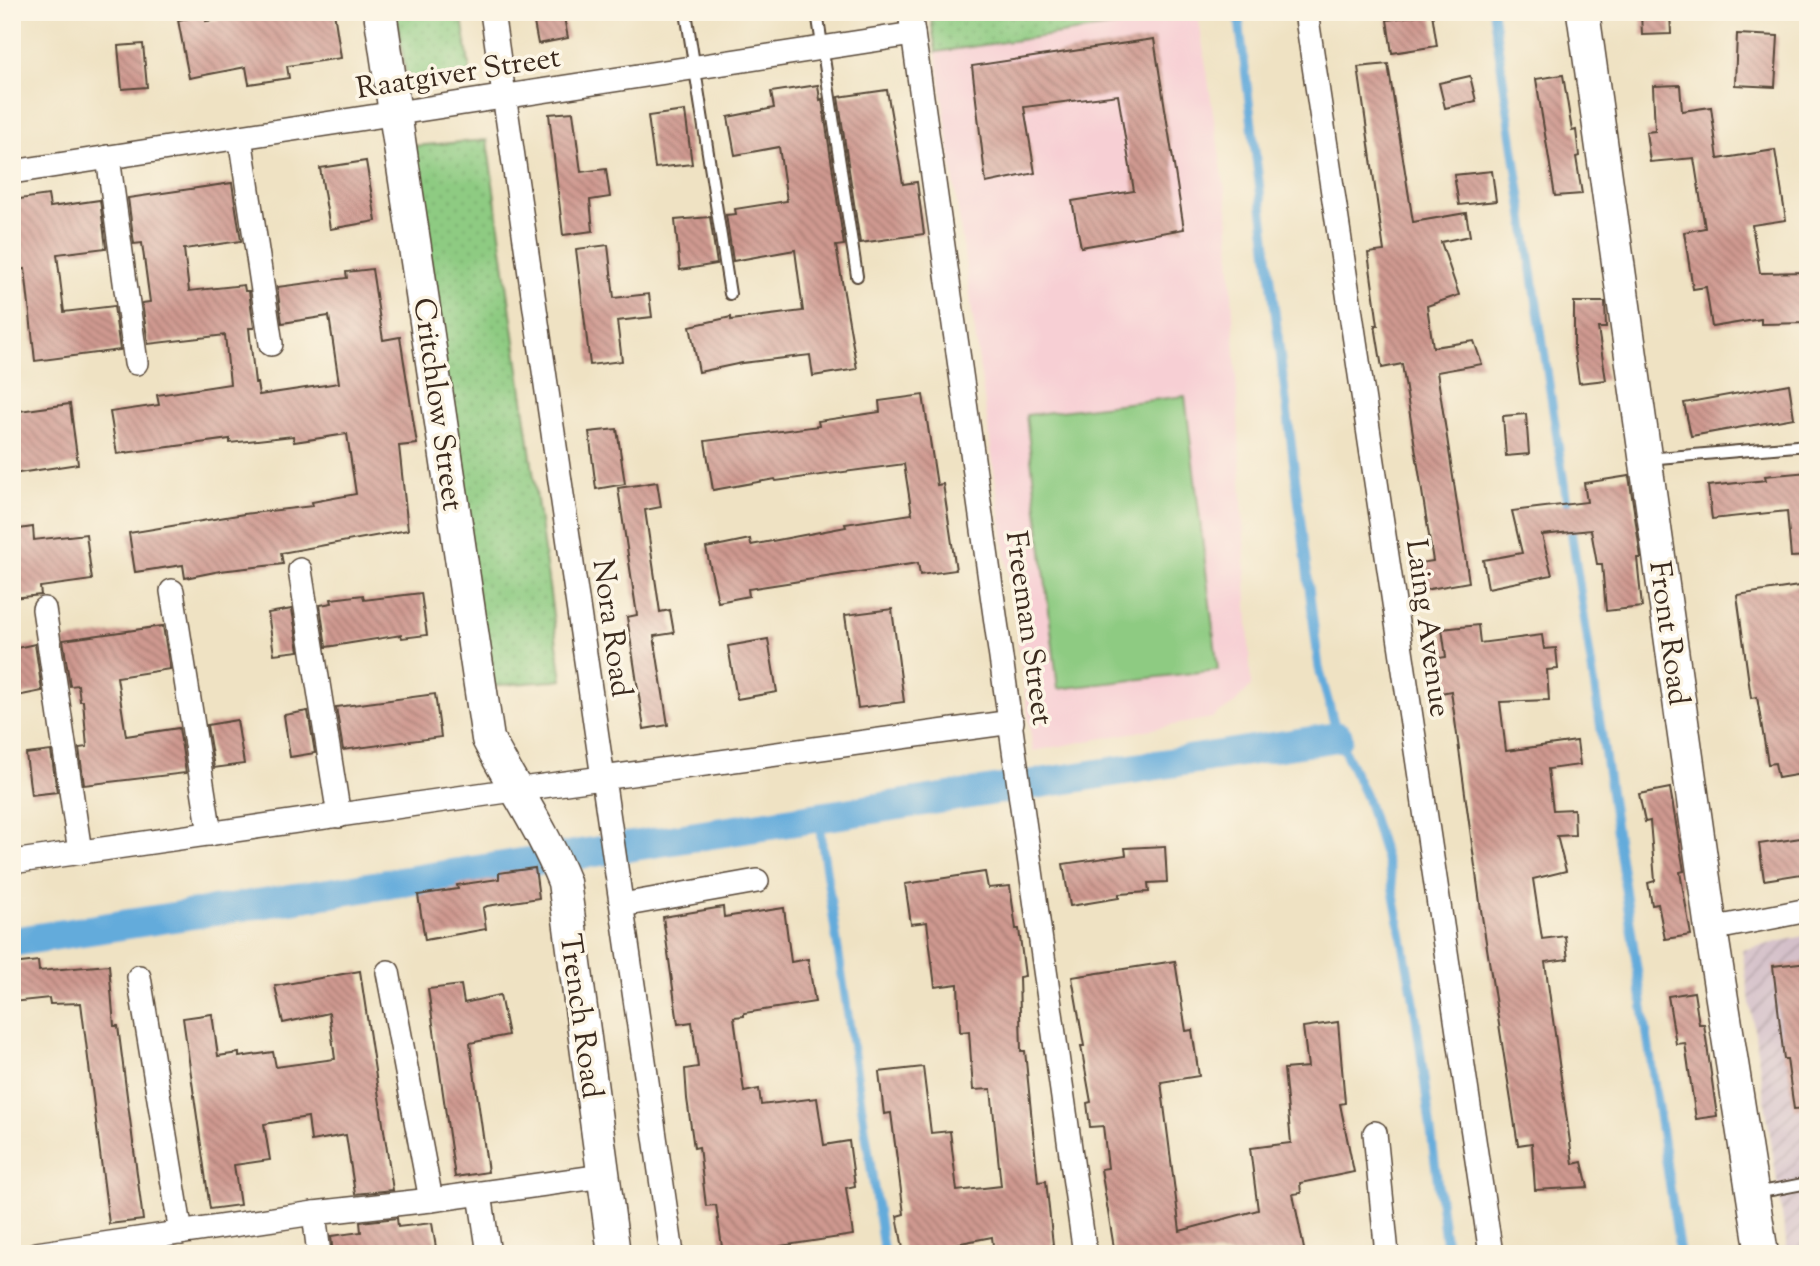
<svg xmlns="http://www.w3.org/2000/svg" width="1820" height="1266" font-family="'Sorts Mill Goudy',serif">
<style>
.built{fill:#f7cfd4}
.industrial{fill:url(#industrial-furrows)}
.grass{fill:url(#grass-dots);stroke:#647a50;stroke-width:2}
.park{fill:#8ecb82;stroke:#647a50;stroke-width:2}
.lines{fill:none;stroke-linecap:round;stroke-linejoin:round}
.stream{stroke:#64abdb;stroke-width:9}
.canal{stroke:#64abdb;stroke-width:30}
.building{fill:url(#building-back-hatch)}
.lane-casing{stroke:#564637;stroke-width:14}
.street-casing{stroke:#564637;stroke-width:26}
.secondary-casing{stroke:#564637;stroke-width:35}
.lane{stroke:#fff;stroke-width:10}
.street{stroke:#fff;stroke-width:23}
.secondary{stroke:#fff;stroke-width:32}
.labels{text-anchor:middle;stroke-width:7;stroke-linejoin:round;paint-order:stroke}
.street-label{font-size:30px;fill:#3b2a1e;stroke:#fcf5e5}
</style>
<defs>
<pattern id="industrial-furrows" width="10" height="10" patternUnits="userSpaceOnUse" patternTransform="scale(1.75)"><rect width="10" height="10" fill="#d2bdc8"/><path d="M-1 1l2-2M0 10L10 0M9 11l2-2" fill="none" stroke="#ac9aa2"/></pattern>
<pattern id="grass-dots" width="8" height="8" patternUnits="userSpaceOnUse" patternTransform="scale(1.75)"><rect width="8" height="8" fill="#8ecb82"/><path d="M2 2h.1M6 6h.1" fill="none" stroke="#7bae70" stroke-width="1.8" stroke-linecap="round"/></pattern>
<pattern id="building-back-hatch" width="6" height="6" patternUnits="userSpaceOnUse" patternTransform="scale(1.75)"><rect width="6" height="6" fill="#cf9990"/><path d="M-1 5l2 2M0 0l6 6M5-1l2 2" fill="none" stroke="#a97d75"/></pattern>
</defs>
<rect width="100%" height="100%" fill="#fcf5e5"/>
<filter id="ink" filterUnits="userSpaceOnUse"><feTurbulence type="fractalNoise" baseFrequency=".0143" numOctaves="2"/><feDisplacementMap in="SourceGraphic" scale="14" xChannelSelector="R" yChannelSelector="G"/><feConvolveMatrix kernelMatrix="1 2 1 2 8 2 1 2 1" color-interpolation-filters="sRGB"/></filter>
<filter id="wash" filterUnits="userSpaceOnUse"><feTurbulence type="fractalNoise" baseFrequency=".00686" numOctaves="4" result="noise"/><feDisplacementMap in="SourceGraphic" scale="28" xChannelSelector="R" yChannelSelector="G"/><feGaussianBlur stdDeviation="1.57" result="paint"/><feColorMatrix in="noise" values="0 0 0 0 0 0 0 0 0 0 0 0 0 0 0 0 0 1.4 0 .05"/><feComposite in="paint" operator="in"/></filter>
<g filter="url(#wash)">
<rect width="100%" height="100%" fill="#efe2c3"/>
<polygon class="built" points="1198,14 1228,210 1251,686 1235,703 1212,718 1033,751 936,52"/>
<polygon class="industrial" points="1808,935 1808,1254 1788,1254 1742,950"/>
<g class="grass">
<polygon points="396,12 461,12 471,77 408,88"/>
<polygon points="930,12 1198,12 1198,14 936,52"/>
<polygon points="487,140 562,680 489,686 414,146"/>
</g>
<polygon class="park" points="1185,396 1218,670 1058,689 1026,415"/>
<g class="lines">
<g class="stream">
<polyline points="1238,12 1319,668 1338,737 1366,797 1389,869 1414,1002 1447,1254"/>
<polyline points="1493,12 1680,1254"/>
<polyline points="818,817 884,1254"/>
</g>
<polyline class="canal" points="12,942 1338,737"/>
</g>
<g id="blocks">
<g class="building">
<polygon points="267,12 334,12 341,58 287,66 289,78 249,84 246,67 189,78 178,20 205,15 206,21"/>
<polygon points="532,12 563,12 568,38 538,44"/>
<polygon points="1641,12 1670,12 1671,34 1642,35"/>
<polygon points="1432,13 1437,46 1392,53 1387,20"/>
<polygon points="1737,34 1778,36 1775,87 1735,85"/>
<polygon points="1154,39 1184,229 1081,247 1072,201 1134,191 1118,95 1024,107 1035,173 986,183 972,66"/>
<polygon points="143,44 147,87 122,89 118,46"/>
<polygon points="1388,64 1413,222 1466,213 1470,236 1441,242 1459,295 1427,306 1433,347 1474,341 1482,364 1437,372 1469,582 1418,591 1414,564 1433,561 1402,364 1382,368 1375,325 1378,325 1368,253 1384,251 1358,67"/>
<polygon points="1563,75 1572,131 1576,130 1579,156 1576,157 1582,194 1555,196 1536,79"/>
<polygon points="1470,76 1476,101 1445,108 1439,83"/>
<polygon points="818,85 820,100 822,99 844,245 836,246 857,369 813,376 810,355 742,363 699,372 690,326 731,317 731,320 803,311 795,250 733,261 726,215 736,214 735,209 787,201 779,147 735,155 728,117 774,108 771,92"/>
<polygon points="1680,85 1682,111 1711,107 1718,159 1775,150 1786,220 1752,225 1760,273 1808,272 1808,323 1761,324 1761,319 1712,327 1706,287 1693,289 1684,232 1705,228 1694,158 1650,162 1646,132 1655,131 1653,86"/>
<polygon points="887,90 903,184 917,182 924,234 860,243 838,97"/>
<polygon points="685,111 692,164 655,168 648,116"/>
<polygon points="573,112 581,172 606,169 610,197 590,200 593,231 563,235 549,114"/>
<polygon points="366,161 376,221 330,229 320,168"/>
<polygon points="1492,171 1496,201 1459,205 1454,175"/>
<polygon points="232,183 241,241 184,249 189,291 244,285 245,291 249,291 254,328 249,328 255,383 257,383 259,395 339,383 329,316 282,323 277,287 347,278 346,272 372,269 383,340 400,337 417,444 399,446 408,530 281,553 283,564 220,571 185,578 183,565 135,572 129,533 244,514 313,506 312,502 356,494 347,434 294,442 293,436 230,443 230,439 117,454 110,412 159,405 157,395 230,384 225,335 148,344 142,303 150,302 142,243 134,244 128,198"/>
<polygon points="48,195 50,207 100,200 106,248 57,254 64,312 114,306 120,350 35,361 25,269 18,270 12,230 12,200"/>
<polygon points="710,217 717,264 680,270 675,220"/>
<polygon points="608,245 614,298 649,294 652,317 617,321 622,361 590,365 576,249"/>
<polygon points="1574,302 1605,302 1606,328 1598,328 1606,380 1579,383 1574,349"/>
<polygon points="1789,384 1794,418 1691,436 1684,403"/>
<polygon points="923,395 937,485 943,484 956,570 920,575 918,563 748,589 749,596 718,602 706,548 750,539 751,545 846,527 845,524 912,514 904,464 776,481 775,479 713,490 705,441 819,426 818,421 880,412 879,401"/>
<polygon points="70,404 78,464 12,474 12,412"/>
<polygon points="1526,414 1529,454 1506,456 1503,416"/>
<polygon points="617,429 625,484 596,489 589,432"/>
<polygon points="1808,472 1808,556 1791,557 1787,511 1712,519 1708,486 1766,480 1765,476"/>
<polygon points="1629,476 1641,558 1637,558 1642,607 1606,611 1602,564 1597,564 1591,530 1542,535 1552,575 1488,588 1483,560 1522,553 1512,511 1587,502 1584,483"/>
<polygon points="657,482 661,507 645,510 660,612 670,610 674,633 654,636 668,725 644,729 627,617 637,615 618,488"/>
<polygon points="33,527 34,540 86,534 92,580 40,587 41,595 12,598 12,530"/>
<polygon points="1806,585 1808,600 1808,773 1778,778 1775,763 1768,764 1757,697 1751,698 1737,595"/>
<polygon points="421,593 427,635 402,638 401,635 326,647 320,605 332,603 331,599 363,595 364,600"/>
<polygon points="292,609 299,651 274,654 268,613"/>
<polygon points="892,609 904,702 858,708 845,615"/>
<polygon points="1478,625 1480,643 1542,635 1544,649 1556,648 1558,669 1547,670 1549,700 1500,702 1506,751 1577,741 1580,765 1548,769 1553,810 1574,809 1575,835 1557,836 1566,871 1533,879 1542,939 1565,936 1568,959 1545,962 1573,1164 1582,1162 1588,1187 1535,1190 1532,1143 1518,1145 1481,910 1451,691 1441,693 1432,659 1446,657 1442,629"/>
<polygon points="163,626 170,669 117,677 126,736 179,728 186,773 84,785 79,748 87,747 83,701 80,701 78,685 70,686 63,640"/>
<polygon points="768,639 777,692 737,699 728,646"/>
<polygon points="35,644 42,691 12,697 12,649"/>
<polygon points="435,694 441,737 343,750 336,707"/>
<polygon points="308,711 315,753 290,757 284,715"/>
<polygon points="237,720 244,764 214,768 207,725"/>
<polygon points="51,751 57,792 31,795 26,754"/>
<polygon points="1670,788 1684,871 1680,872 1691,935 1665,939 1658,904 1652,905 1648,883 1655,881 1650,821 1645,822 1639,794"/>
<polygon points="1808,837 1808,873 1764,880 1759,844"/>
<polygon points="1165,846 1167,882 1148,883 1149,892 1119,894 1119,898 1070,906 1063,864 1126,855 1125,848"/>
<polygon points="535,868 539,898 487,906 483,908 486,929 425,940 418,895 458,889 457,885 499,879 499,873"/>
<polygon points="985,872 988,888 1010,886 1016,929 1019,929 1025,976 1019,977 1021,1051 1025,1051 1038,1182 1046,1181 1054,1254 994,1254 992,1237 904,1254 897,1216 904,1214 891,1113 884,1114 879,1072 923,1067 931,1133 950,1131 957,1191 1001,1186 991,1089 973,1090 969,1031 960,1032 958,984 935,987 927,922 911,924 905,884"/>
<polygon points="723,907 724,917 784,908 791,962 808,959 815,1002 744,1013 744,1016 734,1017 744,1092 759,1089 761,1105 817,1098 824,1145 849,1141 855,1186 846,1188 853,1235 780,1246 781,1254 723,1254 716,1205 706,1206 699,1147 694,1148 687,1099 685,1069 698,1067 692,1022 678,1024 663,917"/>
<polygon points="38,961 39,971 109,965 114,1026 118,1026 143,1220 109,1224 81,1003 50,1004 49,998 12,1002 12,964"/>
<polygon points="1175,961 1186,1031 1192,1030 1199,1076 1161,1082 1180,1231 1258,1210 1250,1148 1291,1143 1284,1069 1308,1067 1303,1027 1338,1022 1345,1103 1340,1104 1354,1172 1300,1183 1301,1193 1293,1194 1305,1254 1115,1254 1101,1169 1108,1168 1103,1126 1090,1127 1087,1103 1091,1102 1081,1046 1084,1046 1072,977"/>
<polygon points="1808,962 1808,1108 1794,1109 1787,1059 1784,1059 1773,966"/>
<polygon points="360,971 393,1190 355,1194 346,1135 311,1141 308,1117 264,1124 270,1160 234,1165 240,1205 210,1209 183,1018 212,1014 218,1056 239,1053 239,1057 273,1052 276,1067 335,1059 329,1013 283,1023 275,986"/>
<polygon points="461,985 464,1003 500,995 508,1035 470,1043 488,1172 455,1177 428,989"/>
<polygon points="1694,992 1699,1024 1704,1024 1717,1116 1696,1119 1685,1043 1676,1044 1668,996"/>
<polygon points="397,1218 398,1227 432,1223 437,1254 333,1254 331,1236 361,1232 360,1222"/>
</g>
</g>
</g>
<g filter="url(#ink)">
<use href="#blocks" fill-opacity="0" stroke="#564637" stroke-width="2"/>
<g class="lines">
<defs>
<g id="lane">
<polyline points="686,12 730,294"/>
<polyline points="817,12 857,276"/>
<polyline points="1647,459 1808,445"/>
<polyline points="1756,1193 1808,1183"/>
</g>
<g id="street">
<polyline points="492,12 672,1254"/>
<polyline points="910,12 1085,1254"/>
<polyline points="1306,12 1491,1254"/>
<polyline points="240,137 271,344"/>
<polyline points="108,157 136,363"/>
<polyline points="12,172 913,34"/>
<polyline points="300,570 339,816"/>
<polyline points="172,591 210,834"/>
<polyline points="44,609 80,852"/>
<polyline points="12,862 514,790 1012,722"/>
<polyline points="622,905 757,881"/>
<polyline points="1711,929 1808,910"/>
<polyline points="388,972 431,1200"/>
<polyline points="139,977 181,1233"/>
<polyline points="1375,1133 1387,1254"/>
<polyline points="480,1194 489,1254"/>
<polyline points="314,1213 319,1254"/>
<polyline points="36,1254 314,1213 431,1200 603,1176"/>
</g>
<g id="secondary">
<path d="M380 12 488 739C513 787 544 832 564 882L614 1254"/>
<polyline points="1583,12 1711,929 1762,1254"/>
</g>
</defs>
<use href="#lane" class="lane-casing"/>
<use href="#street" class="street-casing"/>
<use href="#secondary" class="secondary-casing"/>
<use href="#lane" class="lane"/>
<use href="#street" class="street"/>
<use href="#secondary" class="secondary"/>
</g>
</g>
<g class="labels">
<g class="street-label">
<text transform="translate(458 72) rotate(-9)" y="10">Raatgiver Street</text>
<text transform="translate(439 404) rotate(82)" y="10">Critchlow Street</text>
<text transform="translate(613 628) rotate(82)" y="10">Nora Road</text>
<text transform="translate(1030 628) rotate(82)" y="10">Freeman Street</text>
<text transform="translate(1429 628) rotate(82)" y="10">Laing Avenue</text>
<text transform="translate(1670 633) rotate(82)" y="10">Front Road</text>
<text transform="translate(582 1016) rotate(82)" y="10">Trench Road</text>
</g>
</g>
<rect width="1820" height="1266" fill="none" stroke="#fcf5e5" stroke-width="42"/>
</svg>
